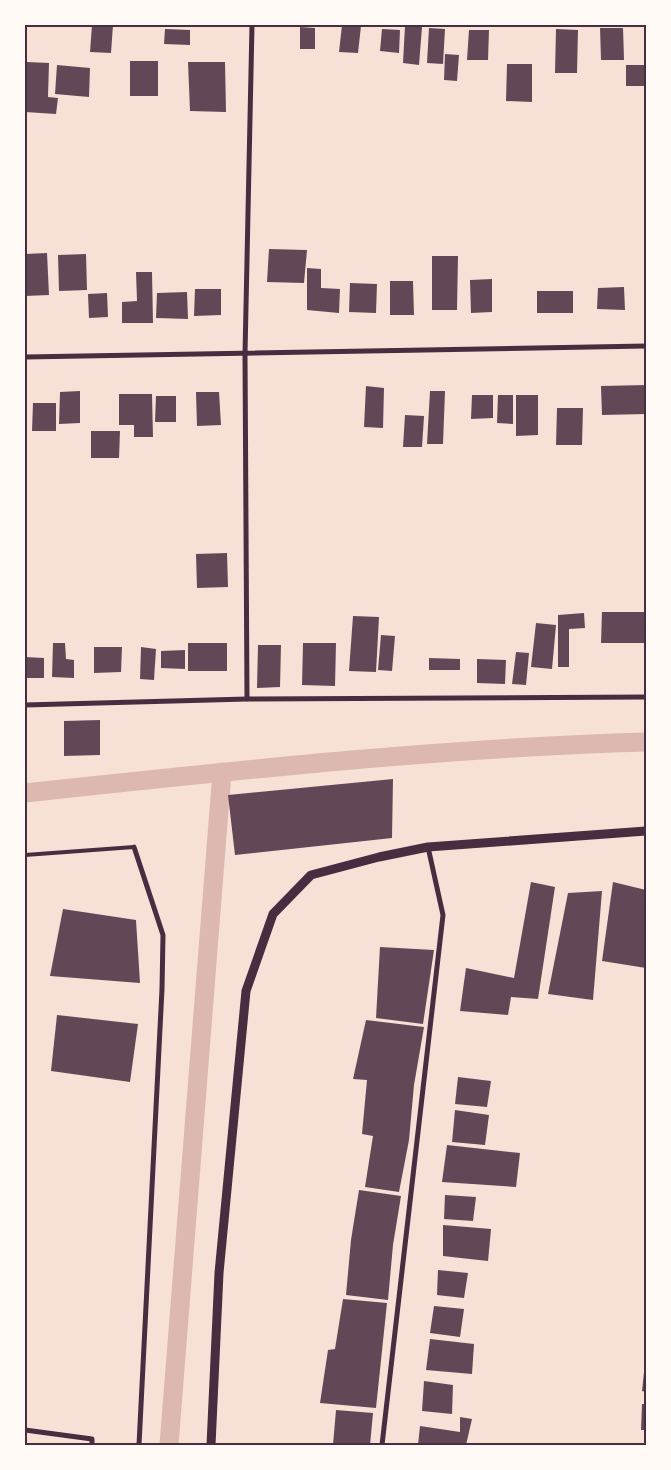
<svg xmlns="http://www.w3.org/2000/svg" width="671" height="1470" font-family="'Source Sans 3',sans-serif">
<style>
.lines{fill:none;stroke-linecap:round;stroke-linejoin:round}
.canal{stroke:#dcb8b0;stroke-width:19}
.building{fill:#644757}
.service{stroke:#4a2c40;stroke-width:4}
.minor{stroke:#4a2c40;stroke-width:5}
.tertiary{stroke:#4a2c40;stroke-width:9}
.neatline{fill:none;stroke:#4a2c40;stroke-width:2}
</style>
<rect width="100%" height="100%" fill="#f7e1d7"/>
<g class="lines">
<g class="canal">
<path d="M25 793C231 771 439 748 646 742"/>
<polyline points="169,1445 222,772"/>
</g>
</g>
<g class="building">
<polygon points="92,25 113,25 111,53 90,52"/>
<polygon points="342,25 361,26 358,53 339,52"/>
<polygon points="405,26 422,27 419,65 403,63"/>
<polygon points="300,27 315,28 315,49 300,49"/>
<polygon points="429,28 445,29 443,64 427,63"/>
<polygon points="600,28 623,28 624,60 601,60"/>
<polygon points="165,29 190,30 190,45 164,44"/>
<polygon points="382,29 400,30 399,53 380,51"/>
<polygon points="556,29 578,30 577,73 555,73"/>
<polygon points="469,30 489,30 488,60 467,60"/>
<polygon points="445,54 459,55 457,81 444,80"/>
<rect x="130" y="61" width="28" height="35"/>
<polygon points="27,62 49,63 48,97 58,98 56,114 25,112"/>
<polygon points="188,62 225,62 226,112 190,111"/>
<polygon points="507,64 532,64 532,102 506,101"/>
<polygon points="57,65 90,68 89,97 55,94"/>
<rect x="626" y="65" width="20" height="21"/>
<polygon points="269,249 307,250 304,283 267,282"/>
<polygon points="47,253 49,295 25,296 25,254"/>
<polygon points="86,254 87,290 59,291 58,255"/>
<polygon points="432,256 458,256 457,310 432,310"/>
<polygon points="307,268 321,269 321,288 340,289 339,313 307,310"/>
<polygon points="136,272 152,272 153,323 122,323 122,302 137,301"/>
<polygon points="492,279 492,312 471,313 470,280"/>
<polygon points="390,281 413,281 414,315 390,315"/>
<polygon points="350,283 377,284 376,313 349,312"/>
<polygon points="624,287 625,310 597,309 598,288"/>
<polygon points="195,289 221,289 221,315 194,316"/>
<rect x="537" y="291" width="36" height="22"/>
<polygon points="187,292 188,319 156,318 157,293"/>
<polygon points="107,293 108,317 89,318 88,294"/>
<polygon points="646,385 646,414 602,415 601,386"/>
<polygon points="366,386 384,388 383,428 364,427"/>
<polygon points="80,391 80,423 59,424 60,392"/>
<polygon points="430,391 445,391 443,444 427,444"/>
<polygon points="196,392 219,392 221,425 197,426"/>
<polygon points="119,394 152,394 153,437 134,437 134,425 119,425"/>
<polygon points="472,395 493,395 493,418 471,419"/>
<polygon points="498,395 513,395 513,424 497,423"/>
<polygon points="516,395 538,395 538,435 516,436"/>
<polygon points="156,396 176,396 176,422 155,422"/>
<polygon points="33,403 56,403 56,431 32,431"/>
<polygon points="557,408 583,408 582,445 556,445"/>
<polygon points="405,415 424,416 422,447 403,447"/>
<polygon points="91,431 120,431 119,458 91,458"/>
<polygon points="227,553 228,587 197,588 196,554"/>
<polygon points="602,612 646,612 646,643 601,643"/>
<polygon points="584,613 585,628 569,629 569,667 558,667 558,615"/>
<polygon points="353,616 379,617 376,672 349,671"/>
<polygon points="536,623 556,625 552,669 531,667"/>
<polygon points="381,635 395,636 392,671 378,670"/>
<polygon points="53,643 65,643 66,659 74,660 74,678 52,677"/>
<rect x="188" y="643" width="39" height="28"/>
<polygon points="303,643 336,643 335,686 302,685"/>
<polygon points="258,645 281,645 280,687 257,688"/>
<polygon points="94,647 122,647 121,672 94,673"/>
<polygon points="141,647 156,649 154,680 140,679"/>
<polygon points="185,650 185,669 161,668 161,651"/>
<polygon points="516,652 529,653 526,685 512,684"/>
<polygon points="25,657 44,658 44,678 25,678"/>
<polygon points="429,658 460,659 460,670 429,670"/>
<polygon points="477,659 506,660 505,684 477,683"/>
<polygon points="100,720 100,755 64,756 64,721"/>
<polygon points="393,779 392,838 235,855 228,795"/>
<polygon points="531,882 555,887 538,999 511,997 508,1015 460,1011 466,968 514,978"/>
<polygon points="613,882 646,890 646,968 602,961"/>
<polygon points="602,891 593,1000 548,994 568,893"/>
<polygon points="63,909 136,920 140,983 50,976"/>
<polygon points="380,947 434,950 423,1024 376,1018"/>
<polygon points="57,1015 138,1024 130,1082 51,1071"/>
<polygon points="366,1020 424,1027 414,1085 409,1140 399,1192 365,1187 373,1136 362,1134 367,1080 353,1079"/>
<polygon points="458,1077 491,1081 487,1107 455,1104"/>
<polygon points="455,1110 489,1115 485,1145 452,1142"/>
<polygon points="447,1145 520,1153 516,1187 442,1182"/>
<polygon points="359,1190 401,1196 393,1245 388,1300 346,1295 351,1240"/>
<polygon points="445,1195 476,1197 473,1221 444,1219"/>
<polygon points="443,1225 491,1229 488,1261 443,1256"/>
<polygon points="438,1270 468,1273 464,1298 437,1295"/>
<polygon points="343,1299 387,1303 376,1408 320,1403 328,1350 335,1349"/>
<polygon points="434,1306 464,1309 460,1337 430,1333"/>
<polygon points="430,1339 474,1344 472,1374 426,1370"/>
<polygon points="645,1363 646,1363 646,1392 642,1391"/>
<polygon points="424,1381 453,1385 452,1414 422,1411"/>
<polygon points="642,1404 646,1404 646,1430 641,1430"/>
<polygon points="336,1410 373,1413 370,1445 333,1445"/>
<polygon points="460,1417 472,1419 466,1445 418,1445 420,1426 460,1432"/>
</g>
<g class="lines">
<polyline class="service" points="25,855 134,847"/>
<g class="minor">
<polyline points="25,357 646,346"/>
<polyline points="247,699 245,354 252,25"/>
<polyline points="25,705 247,699 646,697"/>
<polyline points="134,847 163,935 162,989 139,1445"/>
<polyline points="25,1430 92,1439 92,1445"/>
<polyline points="382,1445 443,915 428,847"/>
</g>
<polyline class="tertiary" points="211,1445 219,1273 246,991 273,914 311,875 379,857 428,847 646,831"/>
</g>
<rect width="671" height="1470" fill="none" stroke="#fffaf5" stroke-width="52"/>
<rect x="26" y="26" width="619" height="1418" class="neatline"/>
</svg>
